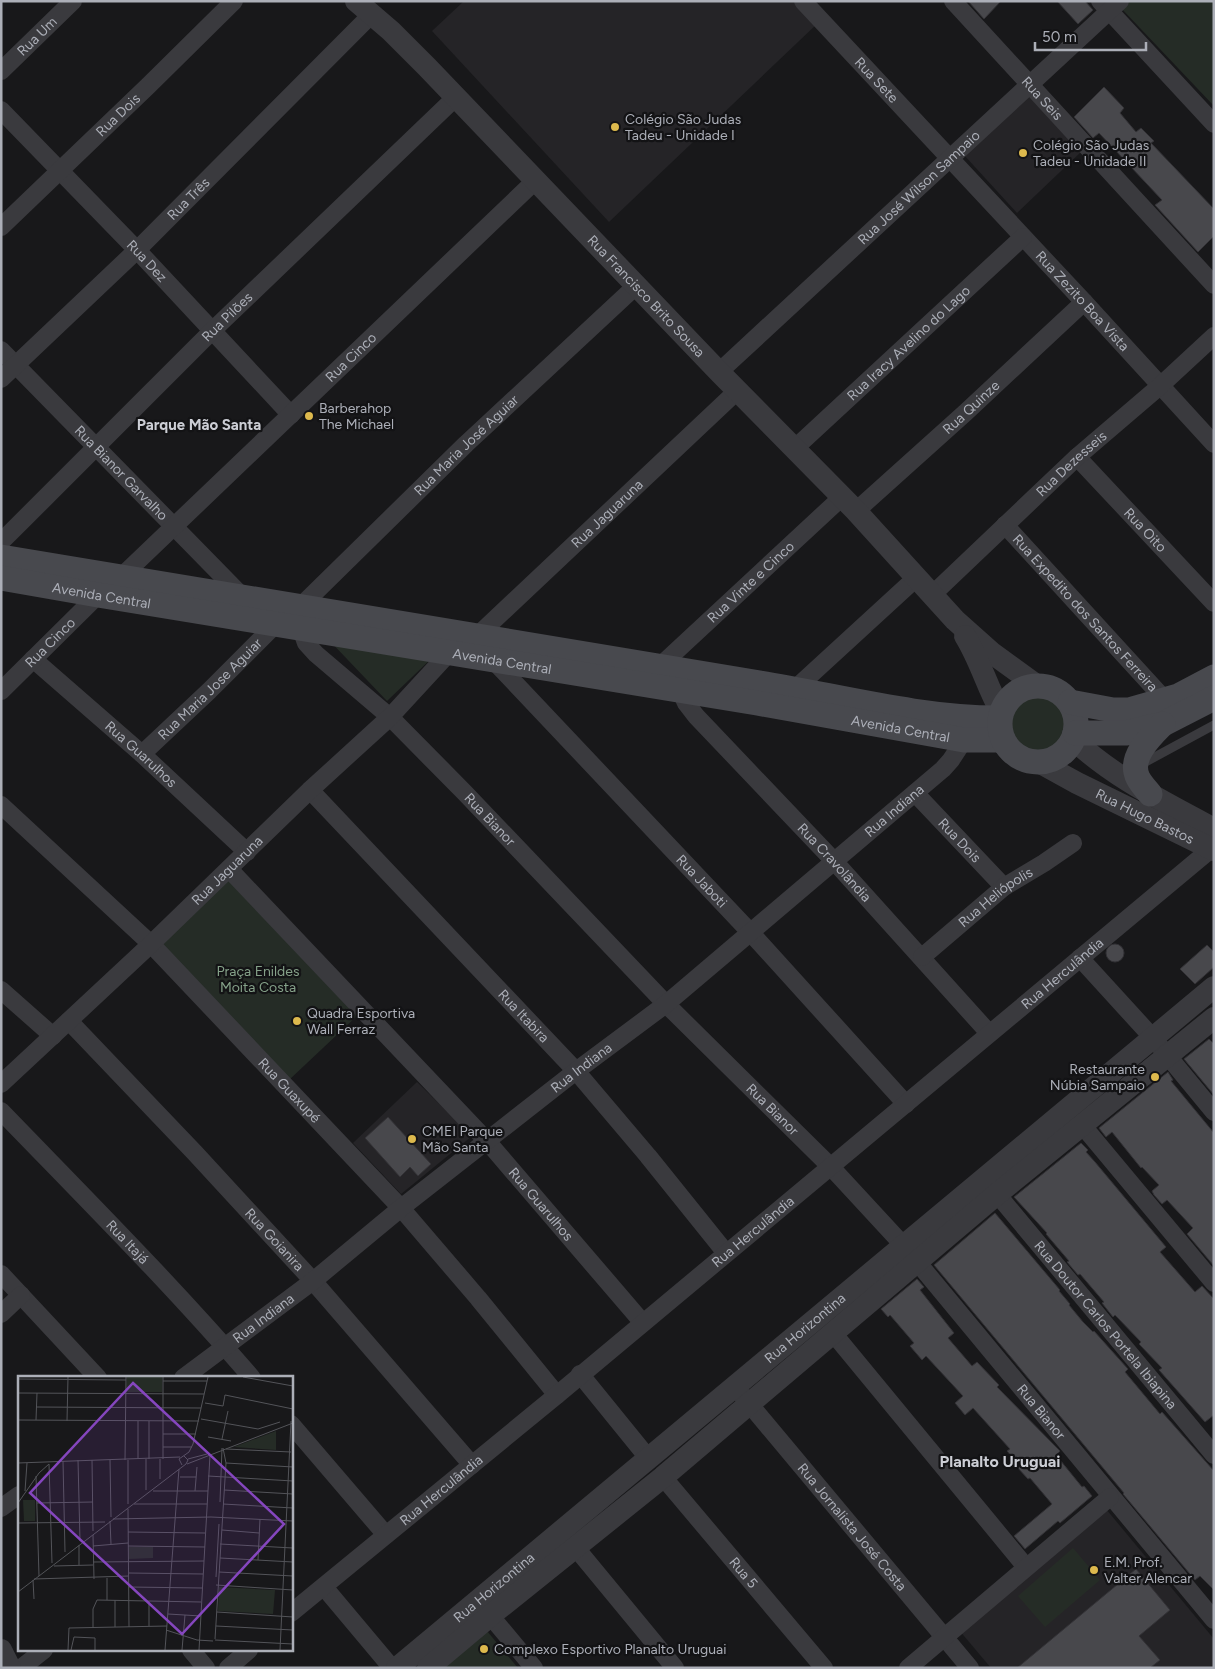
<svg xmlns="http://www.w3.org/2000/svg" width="1215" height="1669" font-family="Figtree,sans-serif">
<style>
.built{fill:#252427}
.green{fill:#252c26}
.building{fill:#48484c;stroke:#333236}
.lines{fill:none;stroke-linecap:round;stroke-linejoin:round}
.service{stroke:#3a3a3e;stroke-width:9}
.minor{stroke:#3a3a3e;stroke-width:18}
.tertiary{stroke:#3a3a3e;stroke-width:22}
.secondary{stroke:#48494e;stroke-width:25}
.poi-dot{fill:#ddb94d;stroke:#131315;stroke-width:2}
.labels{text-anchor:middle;stroke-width:4.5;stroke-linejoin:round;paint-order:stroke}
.street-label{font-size:14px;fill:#acafb8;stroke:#131315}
.poi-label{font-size:14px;fill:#acafb8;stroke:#131315;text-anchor:start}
.park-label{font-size:14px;fill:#85a189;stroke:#131315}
.neighbourhood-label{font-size:15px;font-weight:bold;fill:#ccced5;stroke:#131315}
.quarter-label{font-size:16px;font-weight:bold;fill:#ccced5;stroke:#131315}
.inset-road{fill:none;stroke:#535459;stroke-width:1}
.view{fill:#8546be;fill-opacity:0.15;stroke:#8546be;stroke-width:2.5}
.inset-edge{fill:none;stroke:#acafb8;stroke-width:2.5}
</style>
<rect width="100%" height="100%" fill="#18181a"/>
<g class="built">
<polygon points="464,1 799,1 818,23 609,222 432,31"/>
<polygon points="1028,95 1082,151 1017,213 964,155"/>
<polygon points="417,1082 472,1136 401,1194 353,1143"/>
<polygon points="1106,1509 1214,1639 1214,1667 991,1668 959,1630"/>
</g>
<g class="green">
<polygon points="1129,1 1214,1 1214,106 1121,8"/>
<polygon points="327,638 434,656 387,701"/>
<circle cx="1038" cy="724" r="30"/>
<polygon points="227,879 357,1016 289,1080 159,943"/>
<polygon points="1073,1548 1100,1580 1045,1627 1018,1596"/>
<polygon points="487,1631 518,1668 443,1668"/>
</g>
<g class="building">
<polygon points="968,1 1001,1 984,19"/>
<polygon points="1057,1 1085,1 1093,10 1078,24"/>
<polygon points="1104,87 1124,108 1120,113 1136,132 1141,128 1154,141 1151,143 1214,209 1214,236 1198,252 1155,205 1162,200 1099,133 1093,138 1074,117"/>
<circle cx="1115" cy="953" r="9"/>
<polygon points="1207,945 1214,952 1214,967 1195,984 1180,969"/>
<polygon points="1209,1039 1214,1044 1214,1095 1184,1059"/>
<polygon points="1168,1072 1173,1080 1171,1081 1214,1133 1214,1266 1187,1234 1193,1228 1167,1200 1162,1204 1154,1195 1152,1191 1159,1185 1142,1167 1141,1168 1112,1132 1106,1137 1099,1128"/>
<polygon points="388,1117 431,1164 418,1176 410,1167 400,1177 365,1138"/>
<polygon points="1081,1143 1088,1150 1086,1152 1095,1162 1166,1247 1160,1252 1195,1292 1202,1286 1214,1299 1214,1415 1205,1422 1159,1370 1162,1368 1139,1344 1141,1342 1115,1315 1113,1317 1102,1303 1104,1302 1080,1274 1078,1275 1067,1262 1069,1261 1046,1234 1047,1233 1014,1197"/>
<polygon points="995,1213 1060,1290 1059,1291 1070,1304 1069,1305 1083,1322 1093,1332 1094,1331 1128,1369 1125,1372 1160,1414 1162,1412 1214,1471 1214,1590 1200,1576 1195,1580 1123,1494 1124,1493 934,1265"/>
<polygon points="917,1279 924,1287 920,1290 954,1333 948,1338 972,1366 977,1362 999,1385 997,1387 1060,1451 1056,1455 1082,1487 1084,1486 1092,1496 1060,1523 1058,1521 1025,1549 1014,1536 1052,1504 1030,1478 1028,1479 1017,1467 1019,1465 1007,1451 1010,1449 973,1408 965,1415 955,1403 963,1396 926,1356 922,1360 910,1346 914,1343 890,1315 888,1317 881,1309"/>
<polygon points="1136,1569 1170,1610 1139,1636 1160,1660 1150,1668 1017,1668"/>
</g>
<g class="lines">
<polyline class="service" points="1140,765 1214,725"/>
<g class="minor">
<path id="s1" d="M803 1 1084 302 1214 444"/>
<path id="s2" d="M953 1 1214 285"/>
<polyline points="1100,1 1214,124"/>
<path id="s3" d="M1 71 73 1"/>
<path id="s4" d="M1 110 137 250 291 415"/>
<path id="s5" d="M1 227 148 86 234 1"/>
<path id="s6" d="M1 350 242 596"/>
<path id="s7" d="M719 372 1120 1"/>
<path id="s8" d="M1 379 137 250 372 14"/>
<path id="s9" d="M794 449 1023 237"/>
<path id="s10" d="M1077 457 1214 603"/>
<path id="s11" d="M856 511 965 413 1084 302"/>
<path id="s12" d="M1005 525 1166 701"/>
<path id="s13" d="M1 542 212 331 456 97"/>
<path id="s14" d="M121 577 536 180"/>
<path id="s15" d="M933 594 1077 457 1160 386 1214 336"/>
<path id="s16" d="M300 607 466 444 637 285"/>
<path id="s17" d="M301 629 306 643 316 654 390 717 465 793 666 1004 831 1167 904 1246 1214 1620"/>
<path id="s18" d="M476 637 737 391"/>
<path id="s19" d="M33 659 142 754 247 852"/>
<path id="s20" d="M493 660 751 933 906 1104"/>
<path id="s21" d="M659 667 842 497"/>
<polyline points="795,689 916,578"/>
<path id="s22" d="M1 691 98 595"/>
<path id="s23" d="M681 692 686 703 696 716 834 861 989 1033"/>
<path id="s24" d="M142 754 209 691 276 624"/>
<path id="s25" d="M310 790 576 1071 648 1156 726 1253"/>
<path id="s26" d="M915 793 1004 887"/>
<path id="s27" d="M1 805 151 944 401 1208 478 1298 557 1395"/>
<path id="s28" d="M229 869 487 1141 643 1323"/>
<path id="s29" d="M922 957 1004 887 1044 863 1073 843"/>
<polyline points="1080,958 1153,1038 1214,1112"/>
<polyline points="1,990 53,1036"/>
<path id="s30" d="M69 1021 195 1153 313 1281 472 1465"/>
<path id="s31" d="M1 1084 151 944 310 790 390 717 449 653"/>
<path id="s32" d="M1 1111C86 1199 172 1285 252 1378"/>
<polyline points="1083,1126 1214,1283"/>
<path id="s33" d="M997 1194 1214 1455"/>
<polyline points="1,1274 98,1378"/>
<polyline points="1,1314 21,1295"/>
<polyline points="833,1333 1026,1567"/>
<polyline points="580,1374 649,1459"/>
<path id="s34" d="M183 1378 313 1281 401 1208 576 1071 666 1004 943 769 951 760 964 740"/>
<path id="s35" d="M742 1395 970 1668"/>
<polyline points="291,1424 386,1535"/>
<path id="s36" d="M663 1477 824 1668"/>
<polyline points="1,1508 19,1495"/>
<polyline points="576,1548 675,1668"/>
<polyline points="324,1587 392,1668"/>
<polyline points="483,1607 534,1668"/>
<path id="s37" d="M291 1613 557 1395 1211 849"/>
<polyline points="191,1650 206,1668"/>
<polyline points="21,1668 44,1650"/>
<polyline points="228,1668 249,1650"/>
<polyline points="908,1668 1110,1497"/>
</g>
<g class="tertiary">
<path id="s38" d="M356 1 391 31 427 67 719 372 856 511 955 620 992 653 1036 685"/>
<path d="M965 636C980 660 987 687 1001 712"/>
<path d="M1073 739C1114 778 1165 802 1214 829"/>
<path id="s39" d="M1039 762 1077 783 1214 850"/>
<polyline points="1,1650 10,1668"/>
<path id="s40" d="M397 1668 1214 987"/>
<polyline points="428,1668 491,1615 663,1477 997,1194 1214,1018"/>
</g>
<g class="secondary">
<path d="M1 557 760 683C839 696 919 718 999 718"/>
<path id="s41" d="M1 578 98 595 757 703 964 740H1003"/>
<circle cx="1038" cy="724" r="38"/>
<polyline points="1070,702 1113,710 1129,710 1178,696 1214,677"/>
<polyline points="1075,733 1126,733 1163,724 1214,698"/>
<path d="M1150 794C1146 789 1141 784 1138 778 1128 758 1150 737 1163 724"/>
</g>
</g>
<g class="poi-dot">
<circle cx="615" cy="127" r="5"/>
<circle cx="1023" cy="153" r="5"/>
<circle cx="309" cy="416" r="5"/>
<circle cx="297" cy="1021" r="5"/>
<circle cx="1155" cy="1077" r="5"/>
<circle cx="412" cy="1139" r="5"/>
<circle cx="1094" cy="1570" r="5"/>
<circle cx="484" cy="1649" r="5"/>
</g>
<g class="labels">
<g class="street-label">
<text dy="5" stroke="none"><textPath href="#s3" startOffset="50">Rua Um</textPath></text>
<text dy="5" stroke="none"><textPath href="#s1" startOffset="108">Rua Sete</textPath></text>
<text dy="5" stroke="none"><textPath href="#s2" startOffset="132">Rua Seis</textPath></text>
<text dy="5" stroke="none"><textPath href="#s5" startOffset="162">Rua Dois</textPath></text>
<text dy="5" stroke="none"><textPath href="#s7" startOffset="272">Rua José Wilson Sampaio</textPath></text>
<text dy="5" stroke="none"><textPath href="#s8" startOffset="260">Rua Três</textPath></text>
<text dy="5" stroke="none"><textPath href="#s4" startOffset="210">Rua Dez</textPath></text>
<text dy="5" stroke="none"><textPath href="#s38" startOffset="414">Rua Francisco Brito Sousa</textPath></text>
<text dy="5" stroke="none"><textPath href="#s1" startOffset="410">Rua Zezito Boa Vista</textPath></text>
<text dy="5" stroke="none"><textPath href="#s13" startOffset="319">Rua Pilões</textPath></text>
<text dy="5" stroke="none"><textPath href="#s9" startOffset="156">Rua Iracy Avelino do Lago</textPath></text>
<text dy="5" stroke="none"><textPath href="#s14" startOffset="318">Rua Cinco</textPath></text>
<text dy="5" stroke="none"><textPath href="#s11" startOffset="155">Rua Quinze</textPath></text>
<text dy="5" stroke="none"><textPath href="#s16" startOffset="232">Rua Maria José Aguiar</textPath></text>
<text dy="5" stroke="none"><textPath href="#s15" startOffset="190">Rua Dezesseis</textPath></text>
<text dy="5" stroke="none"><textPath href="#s6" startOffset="172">Rua Bianor Garvalho</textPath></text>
<text dy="5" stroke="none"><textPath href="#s18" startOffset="180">Rua Jaguaruna</textPath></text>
<text dy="5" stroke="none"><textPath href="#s10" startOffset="100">Rua Oito</textPath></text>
<text dy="5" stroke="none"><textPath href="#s21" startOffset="125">Rua Vinte e Cinco</textPath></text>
<text dy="5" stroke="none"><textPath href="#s41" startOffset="102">Avenida Central</textPath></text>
<text dy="5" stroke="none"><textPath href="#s12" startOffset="119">Rua Expedito dos Santos Ferreira</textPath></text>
<text dy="5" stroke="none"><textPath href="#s22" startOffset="69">Rua Cinco</textPath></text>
<text dy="5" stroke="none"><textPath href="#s41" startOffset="508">Avenida Central</textPath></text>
<text dy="5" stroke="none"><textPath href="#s24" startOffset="94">Rua Maria Jose Aguiar</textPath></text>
<text dy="5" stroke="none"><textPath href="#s41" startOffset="912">Avenida Central</textPath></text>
<text dy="5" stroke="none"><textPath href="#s19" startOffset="144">Rua Guarulhos</textPath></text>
<text dy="5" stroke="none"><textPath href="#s34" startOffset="910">Rua Indiana</textPath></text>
<text dy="5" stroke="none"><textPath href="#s39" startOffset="119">Rua Hugo Bastos</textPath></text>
<text dy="5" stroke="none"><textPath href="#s17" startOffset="270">Rua Bianor</textPath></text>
<text dy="5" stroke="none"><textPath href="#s26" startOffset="65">Rua Dois</textPath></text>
<text dy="5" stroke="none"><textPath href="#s23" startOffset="230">Rua Cravolândia</textPath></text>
<text dy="5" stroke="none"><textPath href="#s31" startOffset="311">Rua Jaguaruna</textPath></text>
<text dy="5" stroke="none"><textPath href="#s20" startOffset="304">Rua Jaboti</textPath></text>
<text dy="5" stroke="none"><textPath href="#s29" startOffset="95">Rua Heliópolis</textPath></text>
<text dy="5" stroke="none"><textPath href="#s37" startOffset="1002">Rua Herculândia</textPath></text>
<text dy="5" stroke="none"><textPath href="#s25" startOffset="311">Rua Itabira</textPath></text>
<text dy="5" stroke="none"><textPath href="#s34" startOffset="505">Rua Indiana</textPath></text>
<text dy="5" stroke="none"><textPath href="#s27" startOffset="406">Rua Guaxupé</textPath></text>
<text dy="5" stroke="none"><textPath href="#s17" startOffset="675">Rua Bianor</textPath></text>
<text dy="5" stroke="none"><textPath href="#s28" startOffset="458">Rua Guarulhos</textPath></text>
<text dy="5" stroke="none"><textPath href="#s37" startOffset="599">Rua Herculândia</textPath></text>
<text dy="5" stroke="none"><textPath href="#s30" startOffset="300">Rua Goianira</textPath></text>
<text dy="5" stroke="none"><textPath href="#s32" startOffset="182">Rua Itajá</textPath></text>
<text dy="5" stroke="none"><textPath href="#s34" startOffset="100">Rua Indiana</textPath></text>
<text dy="5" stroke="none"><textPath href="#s33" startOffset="170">Rua Doutor Carlos Portela Ibiapina</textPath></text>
<text dy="5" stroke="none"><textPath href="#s40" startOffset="531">Rua Horizontina</textPath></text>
<text dy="5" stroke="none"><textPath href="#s17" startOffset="1080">Rua Bianor</textPath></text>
<text dy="5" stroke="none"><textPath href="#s37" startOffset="194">Rua Herculândia</textPath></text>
<text dy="5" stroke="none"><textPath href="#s35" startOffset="172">Rua Jornalista José Costa</textPath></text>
<text dy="5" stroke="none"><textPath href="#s36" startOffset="125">Rua 5</textPath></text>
<text dy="5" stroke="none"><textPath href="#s40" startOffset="126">Rua Horizontina</textPath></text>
</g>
<g class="poi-label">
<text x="625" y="124">Colégio São Judas<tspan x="625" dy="16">Tadeu - Unidade I</tspan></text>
<text x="1033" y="150">Colégio São Judas<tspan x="1033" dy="16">Tadeu - Unidade II</tspan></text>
<text x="319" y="413">Barberahop<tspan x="319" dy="16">The Michael</tspan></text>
<text x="307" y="1018">Quadra Esportiva<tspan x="307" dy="16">Wall Ferraz</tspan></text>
<text x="1145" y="1074" text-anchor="end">Restaurante<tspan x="1145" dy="16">Núbia Sampaio</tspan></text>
<text x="422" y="1136">CMEI Parque<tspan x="422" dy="16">Mão Santa</tspan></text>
<text x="1104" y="1567">E.M. Prof.<tspan x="1104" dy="16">Valter Alencar</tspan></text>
<text x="494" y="1654">Complexo Esportivo Planalto Uruguai</text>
</g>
<g class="park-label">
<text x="258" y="976">Praça Enildes<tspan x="258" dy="16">Moita Costa</tspan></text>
</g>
<g class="neighbourhood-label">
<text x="199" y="430">Parque Mão Santa</text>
</g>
<g class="quarter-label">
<text x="1000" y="1467">Planalto Uruguai</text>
</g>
</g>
<g transform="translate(18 1376)">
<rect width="275" height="275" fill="#18181a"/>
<path d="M109 1H144V16H108ZM258 55V74L216 71ZM5 124H17V145H6ZM111 171H135V182L111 183ZM201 211 257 214 255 238 200 235Z" fill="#252c26"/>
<path class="inset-road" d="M225 1 275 10M0 3 108 4M145 5H189M0 17 186 18M187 27 205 30 207 19 275 33M18 31 183 32M183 43 240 53 262 46M0 44 181 45M18 44 19 17M49 45 50 1M145 58H178M190 61 213 65M204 63 210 35M145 71H174M208 73 273 76M120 83V45M131 83V45M145 83V1M170 83 189 78M60 84 62 165M74 84 75 155M92 84 93 141M107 84 108 1M110 84V128M45 85 47 176M0 87 162 81M208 87 275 91M31 88 34 187M169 88 275 47M164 89 161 83 171 76 175 68 190 1M18 100 21 200M190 100 275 105M162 101H178M142 103V83M128 114V83M206 114 275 118M7 115 9 87M135 115H190M177 115 179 91M202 126 204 72M0 127 21 97 31 88M19 127 75 126M116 128H189M205 128 275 132M110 133 111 251M95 143 193 141 275 145M92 145 93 168M0 147 87 146M204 154 241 157M110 156 187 157M75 159 76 203M202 168 275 172M61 169V189M75 170 110 167M110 170 187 171M202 182 275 186M240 184 242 143M75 186 186 185M36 190 75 189M201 196 275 200M111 197 185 198M198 201 201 148M16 203 111 200M15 204 16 223M198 209 275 214M111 211 184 212M0 216 168 88 170 84 166 80M89 224V202M97 224V251M199 236 275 241M150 238 183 240M131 250V225M198 250 275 254M75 251V233L79 224 183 226M148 254 179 264 195 265M197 263 208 87 205 72M197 264 275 268M50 274 51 252 149 250M53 274 56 261 77 262V274M147 274 161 93M164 274 167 239M181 274 192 79M262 274 273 45"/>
<path class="view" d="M115 7 266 148 164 258 12 117Z"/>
<rect width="275" height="275" class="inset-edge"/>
</g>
<rect width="1215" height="1669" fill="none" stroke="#acafb8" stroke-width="5"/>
<path d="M1035 42v8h111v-8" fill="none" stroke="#acafb8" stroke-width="2.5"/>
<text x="1042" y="42" font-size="15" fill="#acafb8" stroke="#131315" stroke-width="4" paint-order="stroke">50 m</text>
</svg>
